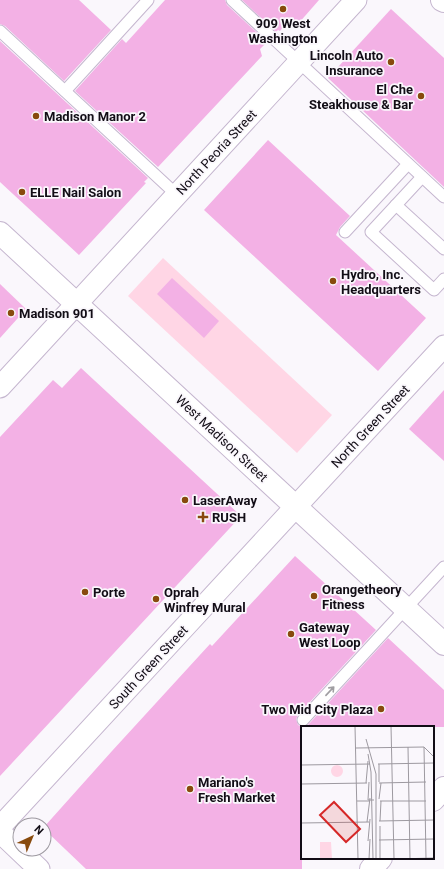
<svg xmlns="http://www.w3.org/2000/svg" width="444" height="869" font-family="Roboto,sans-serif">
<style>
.green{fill:#ffd6e5}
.building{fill:#f3b1e5}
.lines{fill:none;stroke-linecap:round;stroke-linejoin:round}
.service-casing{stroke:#c5b6cf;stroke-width:13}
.minor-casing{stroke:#c5b6cf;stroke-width:23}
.tertiary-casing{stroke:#c5b6cf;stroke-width:24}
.secondary-casing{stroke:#c5b6cf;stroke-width:24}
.service{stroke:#fff;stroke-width:11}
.minor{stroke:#fff;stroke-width:21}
.tertiary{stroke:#fff;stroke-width:22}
.secondary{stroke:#fff;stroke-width:22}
.oneway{stroke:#a09ea2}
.poi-dot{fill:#884a0d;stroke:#faf7fc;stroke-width:1.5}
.labels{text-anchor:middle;stroke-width:3.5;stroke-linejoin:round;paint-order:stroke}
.poi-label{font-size:13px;font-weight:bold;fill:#120d16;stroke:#faf7fc;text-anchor:start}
.street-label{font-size:13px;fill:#120d16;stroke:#faf7fc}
.inset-road{fill:none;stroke:#9d99a0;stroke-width:1}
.view{fill:#d62828;fill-opacity:0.15;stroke:#d62828;stroke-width:2}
.inset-edge{fill:none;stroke:#120d16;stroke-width:2}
</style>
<rect width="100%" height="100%" fill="#faf7fc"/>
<polygon class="green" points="163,258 332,415 297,453 128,296"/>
<g class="building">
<polygon points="0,0 79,0 111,30 64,81 5,26 0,24"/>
<polygon points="165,0 225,0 227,5 267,42 260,49 262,56 158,167 75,91 122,39 126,43"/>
<polygon points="242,0 319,0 298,24 291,18 280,31 278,30 276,32"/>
<polygon points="391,9 444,58 444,187 328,78"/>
<polygon points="0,41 148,178 144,182 146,183 79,255 0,182"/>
<polygon points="268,140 350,216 340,227 336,235 426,318 378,371 204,210"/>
<polygon points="172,278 219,321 204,338 157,294"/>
<polygon points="0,284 26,309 0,338"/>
<polygon points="81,368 241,516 0,776 0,437 53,380 62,388"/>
<polygon points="444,390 444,461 409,429"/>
<polygon points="295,556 376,630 298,715 296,719 298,725 302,727 308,725 388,638 444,690 444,727 302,727 302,869 86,869 44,829 44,827 112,751 210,644 212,646"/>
</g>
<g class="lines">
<defs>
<g id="service">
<polyline points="232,0 444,197"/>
<polyline points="0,31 177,195"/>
<polyline points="65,91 148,0"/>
<polyline points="422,177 371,232 434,290 444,279"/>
<polyline points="396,205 444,249"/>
<polyline points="345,232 408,164"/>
<polyline points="303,720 444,567"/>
</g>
<g id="minor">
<polyline points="0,387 356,0"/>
<polyline points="0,827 444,346"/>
<polyline points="0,832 39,869"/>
</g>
<polyline id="tertiary" points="442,0 444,1"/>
<g id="secondary">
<polyline points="0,233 444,644"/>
<polyline points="433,800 444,788"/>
<polyline points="371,869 381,858"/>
</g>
</defs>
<use href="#service" class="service-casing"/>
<use href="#minor" class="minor-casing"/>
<use href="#tertiary" class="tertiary-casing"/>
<use href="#secondary" class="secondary-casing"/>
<use href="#service" class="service"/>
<use href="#minor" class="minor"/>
<use href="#tertiary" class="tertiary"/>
<use href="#secondary" class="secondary"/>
</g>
<defs><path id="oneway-shaft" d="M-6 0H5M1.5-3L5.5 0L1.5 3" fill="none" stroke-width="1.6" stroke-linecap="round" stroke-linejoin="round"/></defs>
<use class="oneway" href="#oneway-shaft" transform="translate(330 691) rotate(-47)"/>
<g class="poi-dot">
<circle cx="283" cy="9" r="4"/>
<circle cx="391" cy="62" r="4"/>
<circle cx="421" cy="96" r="4"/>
<circle cx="36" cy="116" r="4"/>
<circle cx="22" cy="192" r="4"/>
<circle cx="333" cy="281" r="4"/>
<circle cx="11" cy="313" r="4"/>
<circle cx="185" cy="500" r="4"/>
<path d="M201 511h4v4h4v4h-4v4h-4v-4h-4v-4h4z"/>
<circle cx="85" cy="592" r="4"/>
<circle cx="314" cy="596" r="4"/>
<circle cx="156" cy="599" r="4"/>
<circle cx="291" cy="634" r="4"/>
<circle cx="381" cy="709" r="4"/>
<circle cx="190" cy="789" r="4"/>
</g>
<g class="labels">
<g class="poi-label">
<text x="283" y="28" text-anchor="middle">909 West<tspan x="283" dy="15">Washington</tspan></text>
<text x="383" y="60" text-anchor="end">Lincoln Auto<tspan x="383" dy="15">Insurance</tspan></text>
<text x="413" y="94" text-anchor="end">El Che<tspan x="413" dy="15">Steakhouse &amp; Bar</tspan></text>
<text x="44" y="121">Madison Manor 2</text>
<text x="30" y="197">ELLE Nail Salon</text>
<text x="341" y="279">Hydro, Inc.<tspan x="341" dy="15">Headquarters</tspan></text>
<text x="19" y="318">Madison 901</text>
<text x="193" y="505">LaserAway</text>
<text x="212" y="522">RUSH</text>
<text x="322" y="594">Orangetheory<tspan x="322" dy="15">Fitness</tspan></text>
<text x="93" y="597">Porte</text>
<text x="164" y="597">Oprah<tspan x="164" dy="15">Winfrey Mural</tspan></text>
<text x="299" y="632">Gateway<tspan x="299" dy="15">West Loop</tspan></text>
<text x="373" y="714" text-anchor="end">Two Mid City Plaza</text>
<text x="198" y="787">Mariano's<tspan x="198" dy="15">Fresh Market</tspan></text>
</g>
<g class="street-label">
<text transform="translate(216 152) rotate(-47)" y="5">North Peoria Street</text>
<text transform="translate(370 426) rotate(-47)" y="5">North Green Street</text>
<text transform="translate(222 438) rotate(43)" y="5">West Madison Street</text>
<text transform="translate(148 667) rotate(-47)" y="5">South Green Street</text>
</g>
</g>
<g transform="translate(301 726)">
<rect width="133" height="133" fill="#faf7fc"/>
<path d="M30 45a6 6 0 1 1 12 0a6 6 0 1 1-12 0ZM30 116 31 133H19V116Z" fill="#ffd6e5"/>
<path class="inset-road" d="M54 0 57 133M90 0 93 133M65 13 75 48V133M107 21 109 133M123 21 125 133M123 21 133 31M55 22 123 21M67 28 70 46 72 133M77 38 133 37M0 39 69 38M68 56 67 74H73M78 56V38M65 57 67 35M78 57 125 56M0 58 66 57M78 73 80 57M56 75H69M79 75H125M78 95 133 94M79 95 80 75M66 96 69 72M0 97 68 96M79 100V133M78 114 133 113M67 115 69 93M68 133 69 113M96 133 133 132"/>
<path class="view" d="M33 76 59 103 45 116 19 89Z"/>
<rect width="133" height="133" class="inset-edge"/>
</g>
<g transform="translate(32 837) rotate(44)"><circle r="19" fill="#faf7fc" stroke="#9d99a0"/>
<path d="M0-3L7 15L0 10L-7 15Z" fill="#884a0d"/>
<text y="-6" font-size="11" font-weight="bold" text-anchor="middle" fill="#120d16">N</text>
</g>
</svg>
